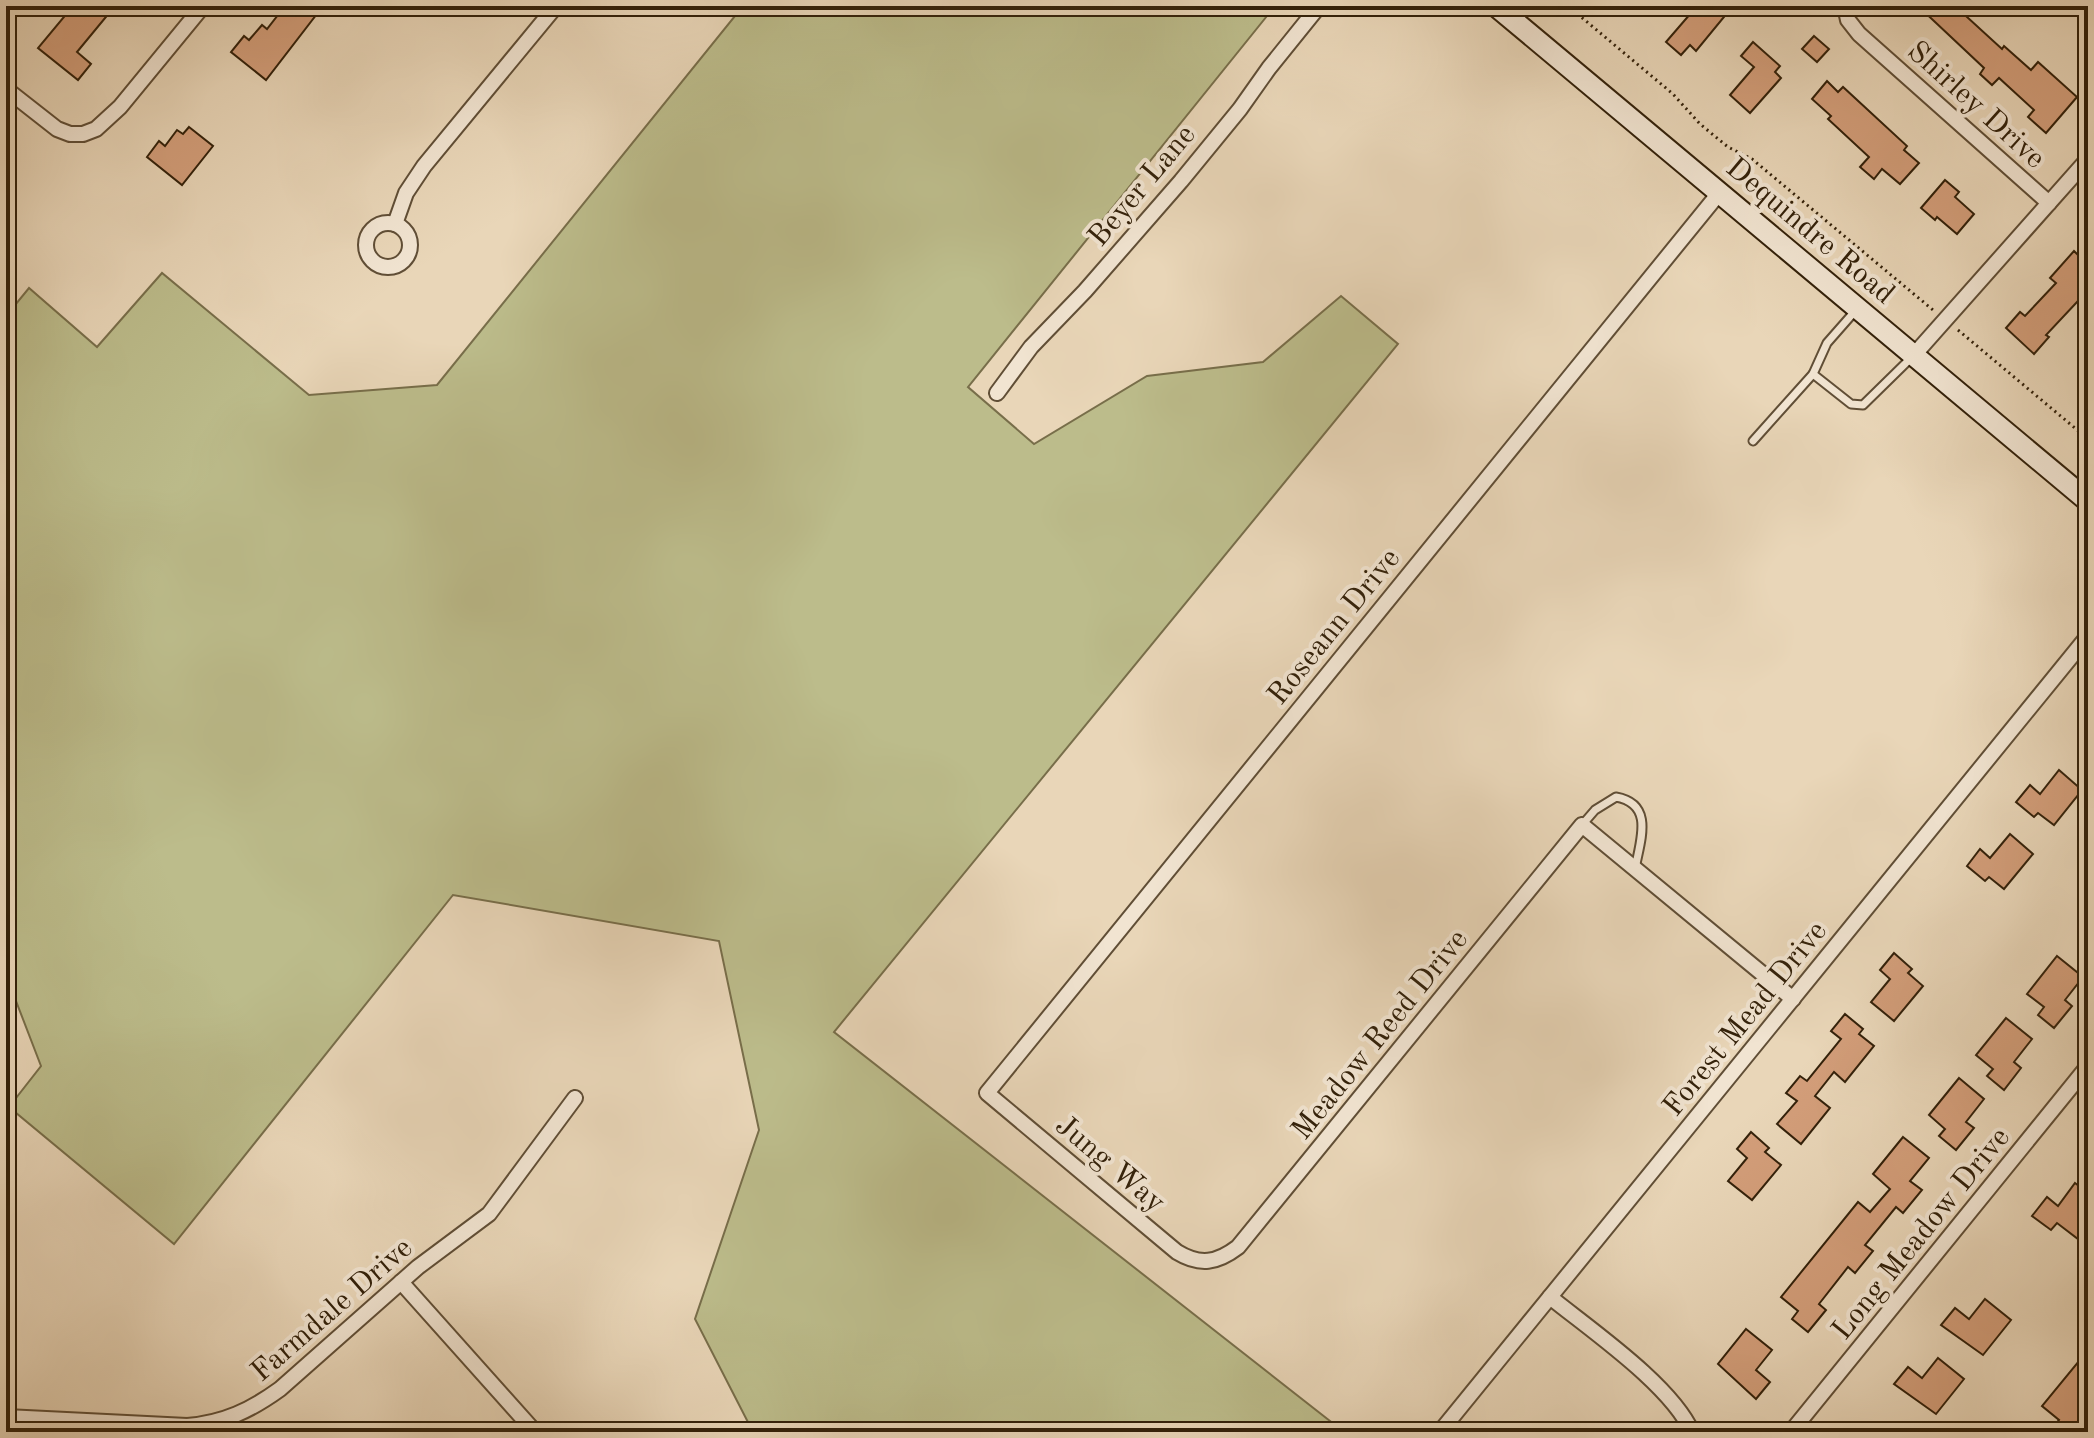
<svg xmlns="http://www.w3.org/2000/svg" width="2094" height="1438" font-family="'Old Standard TT',serif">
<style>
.green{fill:#bcbc8b;stroke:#786e4a;stroke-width:2}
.building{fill:#d39e7a;stroke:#33210a;stroke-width:2}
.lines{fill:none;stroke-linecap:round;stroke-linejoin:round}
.service-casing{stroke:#604e36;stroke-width:11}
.minor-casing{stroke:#604e36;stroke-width:18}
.secondary-casing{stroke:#33210a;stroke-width:24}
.path{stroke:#33210a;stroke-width:3;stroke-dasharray:2 4;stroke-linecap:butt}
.service{stroke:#f1e4d1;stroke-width:7}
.minor{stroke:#f1e4d1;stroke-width:14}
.secondary{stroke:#f1e4d1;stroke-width:20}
.labels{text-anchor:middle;stroke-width:8;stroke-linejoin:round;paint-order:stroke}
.street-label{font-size:30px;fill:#33210a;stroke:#f1e4d1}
</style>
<rect width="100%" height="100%" fill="#e9d6b8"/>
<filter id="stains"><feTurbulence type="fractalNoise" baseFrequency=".0025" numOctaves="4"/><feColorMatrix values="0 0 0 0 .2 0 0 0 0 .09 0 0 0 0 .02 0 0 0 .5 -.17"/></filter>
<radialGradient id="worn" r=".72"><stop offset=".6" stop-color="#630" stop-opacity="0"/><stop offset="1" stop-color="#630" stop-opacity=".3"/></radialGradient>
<polygon class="green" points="743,6 1275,6 968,387 1034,444 1147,376 1263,362 1341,296 1398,344 834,1032 1344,1432 753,1432 695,1319 759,1130 719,941 453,895 174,1244 9,1107 41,1066 6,975 6,316 29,288 97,347 162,273 309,395 437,385"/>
<g class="building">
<polygon points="73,6 115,6 77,52 91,64 78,80 38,48"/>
<polygon points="285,6 323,6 266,80 231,52 244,36 249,40 262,25 267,29"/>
<polygon points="1697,6 1733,6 1696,51 1690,45 1681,55 1666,42"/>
<polygon points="1918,6 1955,6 2002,49 2004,46 2031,70 2038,62 2077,97 2046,133 2028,117 2034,110 1999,78 1992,85 1980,74 1984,68"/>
<polygon points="1814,36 1829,49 1817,62 1802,49"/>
<polygon points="1753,42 1780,66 1775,72 1781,78 1750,113 1730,95 1754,67 1741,56"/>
<polygon points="1827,81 1838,92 1843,87 1907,146 1904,150 1919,163 1900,184 1882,169 1874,179 1860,167 1869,157 1828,119 1831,116 1812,99"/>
<polygon points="189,127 213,146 182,185 147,157 159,141 165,146 177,130 183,134"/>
<polygon points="1945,180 1959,192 1955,197 1974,214 1957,234 1937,217 1935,220 1921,208"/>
<polygon points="2088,244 2088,294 2079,304 2077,302 2046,335 2049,337 2034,354 2006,328 2020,312 2025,316 2056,283 2050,278 2074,251 2078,255"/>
<polygon points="2059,770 2082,790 2054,825 2038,813 2034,817 2016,802 2030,785 2040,794"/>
<polygon points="2010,834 2033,854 2004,889 1989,877 1985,881 1967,866 1980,849 1990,858"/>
<polygon points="1894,953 1912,969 1908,973 1923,986 1894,1021 1871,1002 1890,979 1880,970"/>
<polygon points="2057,956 2083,977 2065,1000 2072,1006 2054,1028 2038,1015 2044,1007 2027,994"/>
<polygon points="1845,1014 1863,1029 1859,1034 1874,1046 1845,1082 1834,1072 1815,1096 1830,1108 1801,1144 1777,1124 1797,1101 1786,1093 1800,1076 1807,1081 1841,1039 1831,1031"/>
<polygon points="2006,1018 2032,1039 2014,1062 2021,1068 2004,1090 1987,1076 1993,1069 1976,1055"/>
<polygon points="1959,1078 1984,1099 1966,1122 1974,1128 1956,1150 1939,1136 1945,1129 1929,1115"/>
<polygon points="1751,1132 1769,1148 1765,1152 1781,1165 1752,1200 1728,1181 1747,1158 1737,1149"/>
<polygon points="1903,1137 1929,1158 1910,1181 1922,1190 1903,1213 1896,1207 1865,1245 1873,1251 1855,1273 1848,1267 1819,1304 1826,1310 1808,1332 1792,1319 1798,1311 1781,1297 1858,1202 1870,1212 1890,1189 1873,1174"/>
<polygon points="2075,1183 2088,1193 2088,1227 2078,1239 2057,1223 2051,1230 2032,1216 2047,1197 2058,1206"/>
<polygon points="1985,1299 2011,1320 1983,1355 1941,1325 1955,1308 1969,1319"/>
<polygon points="1746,1329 1772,1350 1756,1370 1770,1382 1756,1399 1718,1364"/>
<polygon points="2088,1350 2088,1402 2080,1412 2087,1418 2076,1432 2049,1432 2059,1420 2042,1406"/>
<polygon points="1938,1358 1964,1379 1936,1414 1894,1384 1908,1367 1922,1378"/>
</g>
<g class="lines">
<defs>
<g id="service">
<polyline points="1856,310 1827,343 1813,374 1851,404 1863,405 1912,357"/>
<polyline points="1753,441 1813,374"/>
<path d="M1582 825 1595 810 1616 797C1655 804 1640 841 1635 869"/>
</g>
<g id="minor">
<polyline points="1845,6 1848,20 1859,34 2049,203"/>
<polyline points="6,89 57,129 70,134 83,134 96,129 120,107 203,6"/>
<path d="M1720 192 987 1093 1177 1252C1200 1266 1217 1263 1238 1247L1582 825 1793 999"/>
<circle cx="388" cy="245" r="22"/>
<polyline points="395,224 406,193 424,166 556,6"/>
<polyline points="1914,355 2088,159"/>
<polyline points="997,393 1031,347 1085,291 1181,181 1240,109 1269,68 1319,6"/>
<polyline points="401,1282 535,1432"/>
<path d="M1550 1297C1592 1331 1671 1385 1692 1432"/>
<path d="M6 1417 187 1426C224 1423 251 1410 280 1389L418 1267 489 1214 575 1098"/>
<polyline points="1440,1432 2088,636"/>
<polyline points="1791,1432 2088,1066"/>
</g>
<polyline id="secondary" points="1496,6 2088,501"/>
</defs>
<use href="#service" class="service-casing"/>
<use href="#minor" class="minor-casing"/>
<use href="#secondary" class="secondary-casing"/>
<g class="path">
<polyline points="1568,6 1673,94 1700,124 1728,147 1752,159 1933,310"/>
<polyline points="1958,330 2088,439"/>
</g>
<use href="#service" class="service"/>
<use href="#minor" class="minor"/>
<use href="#secondary" class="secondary"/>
</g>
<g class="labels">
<g class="street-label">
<text transform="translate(1977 104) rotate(42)" y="10">Shirley Drive</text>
<text transform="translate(1141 185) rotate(-50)" y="10">Beyer Lane</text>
<text transform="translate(1811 230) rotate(40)" y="10">Dequindre Road</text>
<text transform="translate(1333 626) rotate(-51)" y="10">Roseann Drive</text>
<text transform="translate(1744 1018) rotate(-51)" y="10">Forest Mead Drive</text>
<text transform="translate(1379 1034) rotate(-51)" y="10">Meadow Reed Drive</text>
<text transform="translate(1111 1163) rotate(40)" y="10">Jung Way</text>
<text transform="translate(1920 1233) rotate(-51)" y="10">Long Meadow Drive</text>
<text transform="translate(331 1309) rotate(-41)" y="10">Farmdale Drive</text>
</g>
</g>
<rect width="2094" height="1438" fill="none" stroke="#e9d6b8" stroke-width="32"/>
<rect x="8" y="8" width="2078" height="1422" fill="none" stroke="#33210a" stroke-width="4"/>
<rect x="16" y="16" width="2062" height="1406" fill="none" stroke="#33210a" stroke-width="2"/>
<rect width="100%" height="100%" filter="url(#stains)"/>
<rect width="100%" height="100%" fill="url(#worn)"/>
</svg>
